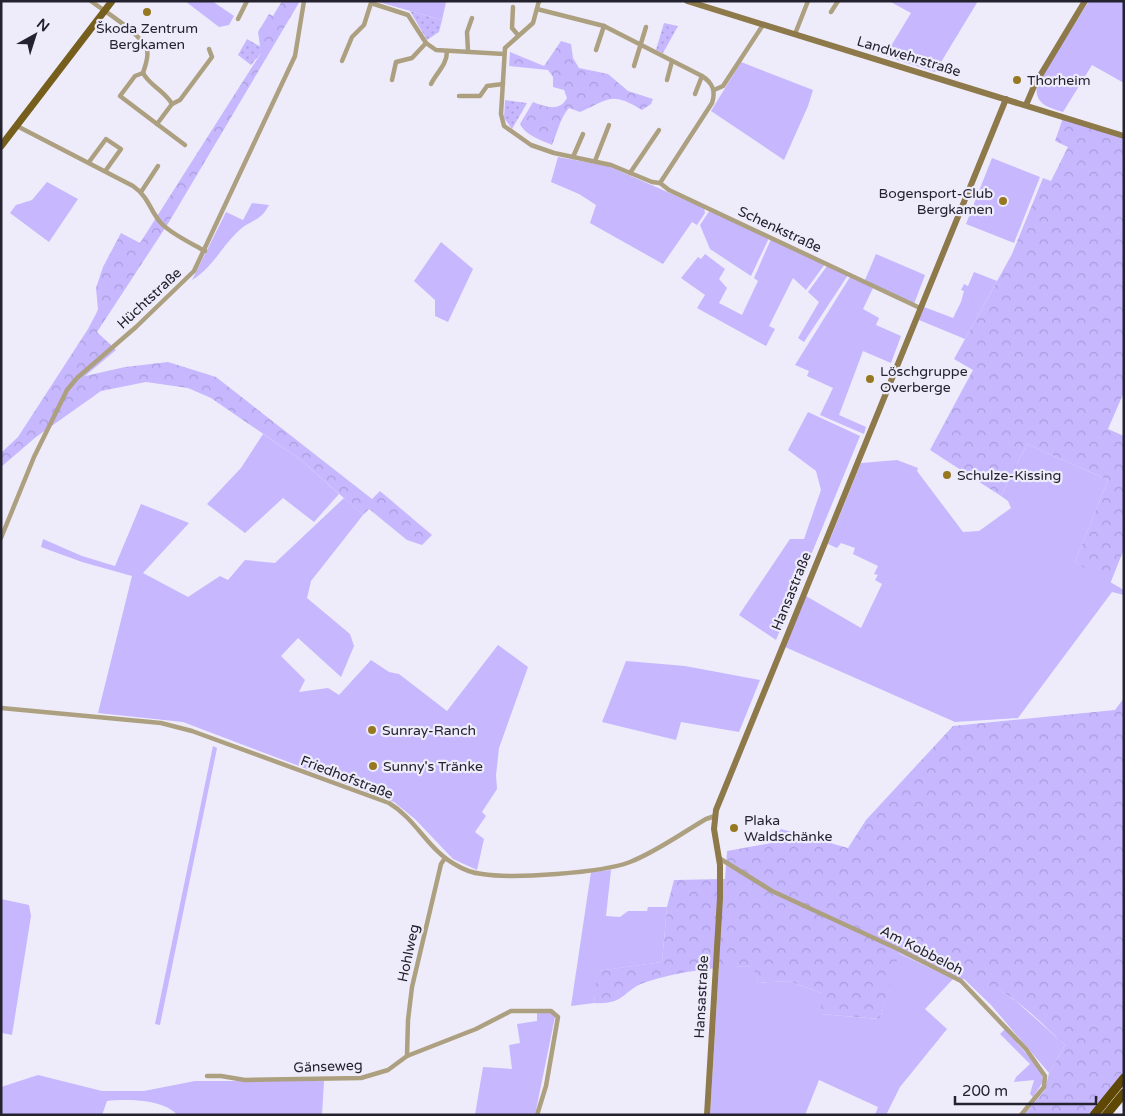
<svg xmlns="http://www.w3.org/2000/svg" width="1125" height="1116" font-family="'Varela Round',sans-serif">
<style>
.grass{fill:#c6b7ff}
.forest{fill:url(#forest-crowns)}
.park{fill:url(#park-dots)}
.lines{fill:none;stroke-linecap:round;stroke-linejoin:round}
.street{stroke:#ada080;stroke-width:4.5}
.secondary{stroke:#8d7949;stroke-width:6}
.primary{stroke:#765e1c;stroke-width:7}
.highway{stroke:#5e4803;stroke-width:9}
.poi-dot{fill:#977821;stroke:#eeecfa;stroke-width:2}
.labels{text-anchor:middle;stroke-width:4.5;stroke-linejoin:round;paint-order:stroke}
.poi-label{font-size:14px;fill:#25222f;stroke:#eeecfa;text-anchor:start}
.street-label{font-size:14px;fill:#25222f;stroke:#eeecfa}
</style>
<defs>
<pattern id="forest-crowns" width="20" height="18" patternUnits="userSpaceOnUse" patternTransform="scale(1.25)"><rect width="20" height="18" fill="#c6b7ff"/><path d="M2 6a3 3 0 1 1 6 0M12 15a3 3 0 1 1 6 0" fill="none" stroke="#aa9ddb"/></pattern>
<pattern id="park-dots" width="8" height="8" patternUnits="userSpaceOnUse" patternTransform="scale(1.25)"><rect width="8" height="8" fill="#c6b7ff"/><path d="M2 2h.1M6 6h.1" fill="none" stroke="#aa9ddb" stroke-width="1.8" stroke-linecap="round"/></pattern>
</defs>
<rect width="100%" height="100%" fill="#eeecfa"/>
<g class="grass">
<polygon points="185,1 212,1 234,16 229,25 219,27"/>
<polygon points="375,1 442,1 446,2 442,20"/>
<polygon points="889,1 978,1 935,72 885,56 911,13"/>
<path d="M1089 1H1124V83L1092 65 1063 112C1047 107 1034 104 1037 84Z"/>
<polygon points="741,62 813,90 808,106 784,160 711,111"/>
<polygon points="558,157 608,166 704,208 705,213 697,225 692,222 663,264 590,223 596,205 579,194 551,182"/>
<polygon points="992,158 1040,177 1014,243 966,224"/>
<polygon points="47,182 78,199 49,242 10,213 16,205 32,200"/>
<path d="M252 203 269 205C261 220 256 218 243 227 223 243 214 267 192 280L226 212 243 220Z"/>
<polygon points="710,210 769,238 751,276 710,249 700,225"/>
<polygon points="771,239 825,264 806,290 793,278 769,326 775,329 766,346 697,308 705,295 681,278 698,257 701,259 705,254 725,269 719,279 727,288 719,303 742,315 758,281 754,278"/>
<polygon points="441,242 473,269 448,322 435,316 435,300 414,281"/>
<polygon points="876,254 925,275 914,304 865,280"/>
<polygon points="827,266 848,275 804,342 798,338 819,302 808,292"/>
<polygon points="974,272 997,281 965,339 919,320 924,307 953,318 961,302 964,291 961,290 964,284 968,286"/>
<polygon points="850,277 873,288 863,309 879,318 876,325 901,336 891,363 863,351 839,415 866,427 864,434 820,415 833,388 807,376 809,371 795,365"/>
<polygon points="808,412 860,436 776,640 739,615 790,539 804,539 821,490 816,471 788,450"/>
<polygon points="263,434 301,460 339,494 314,522 283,498 245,533 207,504 241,468"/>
<polygon points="1027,444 1108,480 1075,562 1124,590 1124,595 1112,592 1018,718 955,722 785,647 806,596 861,628 882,584 875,580 878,575 874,574 878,566 853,554 855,548 841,543 837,548 828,544 861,463 897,460 918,468 917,471 963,532 979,531 1011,508 1008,501 1001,496"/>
<polygon points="344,498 363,515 311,581 307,598 350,634 354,646 341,677 298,638 281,656 305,680 299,692 328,688 339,695 371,660 389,672 399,674 447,711 498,645 528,667 499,748 496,775 497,789 482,812 486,816 475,832 484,839 477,870 453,859 415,819 394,802 183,722 98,713 132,576 82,562 41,547 43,539 82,556 115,566 141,504 189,523 143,573 188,597 220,576 228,580 245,560 275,563"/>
<polygon points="626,661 685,666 760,680 739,732 681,722 676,740 602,722"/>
<polygon points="213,746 217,748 160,1025 155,1024"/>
<polygon points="611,870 606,916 620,917 628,911 647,911 648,907 667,907 662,962 598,971 594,1003 571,1006 591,872"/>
<polygon points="1,899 29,905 31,916 12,1035 2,1033 1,1022"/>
<polygon points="898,953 953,979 925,1009 947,1029 900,1087 886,1115 875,1115 878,1107 819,1080 805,1115 710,1115 719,967 754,966 758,983 789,981 821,993 821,1014 880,1019"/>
<polygon points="963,978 989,983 1016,1001 1065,1045 1049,1073 991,1005"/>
<polygon points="537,1012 551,1013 555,1017 535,1115 475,1115 483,1067 512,1069 509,1045 520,1043 517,1024 537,1021"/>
<polygon points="1005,1029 1037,1066 1042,1073 1043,1082 1033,1097 1030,1094 1034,1080 1014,1082 1016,1077 1030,1064 1000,1034"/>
<path d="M38 1075 102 1091H144L195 1081H324L322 1115H177C164 1099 126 1099 107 1101L102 1115H1V1087Z"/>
</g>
<g class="forest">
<polygon points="282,1 300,1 169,222 97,332 116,350 85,376 125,367 168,362 216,377 372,499 380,491 432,535 422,545 407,540 369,509 363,515 301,460 211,398 188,388 146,382 101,391 36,437 1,467 1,453 18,437 88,329 98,310 96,288 103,267 121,233 140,243 261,53 258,32 269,14 273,16"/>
<path d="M561 41 571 44 573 58 579 68 608 74 628 91 653 99 651 104 642 110C611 91 610 99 580 112L569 108C561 116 557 133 552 145 541 140 525 135 520 124L533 102C546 107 560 112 567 98L564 90 553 87V77L548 70 509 66 510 52 544 66Z"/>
<polygon points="1063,118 1124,137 1124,392 1108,429 1124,436 1124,549 1110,584 1075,562 1108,480 1027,444 1001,496 930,450 973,370 954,359 1012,254 1043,178 1051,181 1068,147 1055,141"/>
<path d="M1124 698V1072L1090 1115H1024L1045 1090 1049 1073 1065 1045C1033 1016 1000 976 953 979L899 953 880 1019 821 1014V993L789 981 758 983 753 966C719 967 679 971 646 982 622 990 626 1005 594 1003L597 971 662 962 667 907 674 880 725 879 727 851 771 843 781 829 848 848 866 820 953 726 1115 710Z"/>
</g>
<g class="park">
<polygon points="410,11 442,20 439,32 427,40"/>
<polygon points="664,23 678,26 663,53 656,50"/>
<polygon points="247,39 261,47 261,53 251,65 238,55"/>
<polygon points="505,100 527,103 512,129 504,118"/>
</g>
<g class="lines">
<g class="street">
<path d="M91 1C105 12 141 33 147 50 149 57 145 66 143 73"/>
<polyline points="539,1 533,23 505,48 501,114 504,126 531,145 554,153 611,165 652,182 660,183 669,190 920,308"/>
<polyline points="513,7 512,28 518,35"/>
<path d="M537 9 604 26 702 76C713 83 716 91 712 103L660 183"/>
<polyline points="831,12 838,1"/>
<polyline points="238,19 247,1"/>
<polyline points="795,34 808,1"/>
<polyline points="596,50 604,26"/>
<polyline points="468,52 467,32 472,18"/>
<polyline points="342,61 352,37 364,25 371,3 408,15 426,43 436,50 504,54"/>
<polyline points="634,66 646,27"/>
<polyline points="392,80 396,62 412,58 426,43"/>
<polyline points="667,80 672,61"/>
<path d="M431 84C437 72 447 65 447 51"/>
<polyline points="714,90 723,86 763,25"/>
<polyline points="695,94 702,76"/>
<polyline points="459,96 480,96 487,86 503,84"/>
<path d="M157 124 120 96 135 76 143 73C150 86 165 91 172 104"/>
<path d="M17 126 133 186C150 198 150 212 162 224 173 235 191 243 205 251"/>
<polyline points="185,145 157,124 172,104 180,100 212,57 209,49"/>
<polyline points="573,157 583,134"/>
<polyline points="595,161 609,125"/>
<polyline points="89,162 106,139 121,149 106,170"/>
<polyline points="630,173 659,130"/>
<polyline points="141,192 158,166"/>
<polyline points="1,538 34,457 67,390 77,378 136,327 194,271 295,56 304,1"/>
<path d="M1 708 161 723 192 731 389 803C416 819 429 851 456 865 464 870 473 873 482 874 512 879 602 873 630 862 656 852 682 833 706 819L715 816"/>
<polyline points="719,858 772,891 900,950 961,981 1026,1049 1045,1076 1044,1087 1021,1115"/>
<polyline points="407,1056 408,1020 412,987 441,864 445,858"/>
<polyline points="207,1076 221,1076 245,1080 361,1078 388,1070 407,1056 476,1029 511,1011 551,1011 558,1017 546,1086 537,1115"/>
</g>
<g class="secondary">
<polyline points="687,1 1124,136"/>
<polyline points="1026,105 1035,84 1085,1"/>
<polyline points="707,1115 720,898 720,865 714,829 716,810 1006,99"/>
</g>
<polyline class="primary" points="1,146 112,1"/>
<g class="highway">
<polyline points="1094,1115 1124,1078"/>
<polyline points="1106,1115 1124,1093"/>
</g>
</g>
<g class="poi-dot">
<circle cx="147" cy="12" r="5"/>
<circle cx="1017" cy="80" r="5"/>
<circle cx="1003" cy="201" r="5"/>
<circle cx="870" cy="379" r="5"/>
<circle cx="947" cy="475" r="5"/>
<circle cx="372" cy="730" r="5"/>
<circle cx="373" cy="766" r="5"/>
<circle cx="734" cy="828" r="5"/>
</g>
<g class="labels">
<g class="poi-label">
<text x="147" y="33" text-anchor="middle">Škoda Zentrum<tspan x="147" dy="16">Bergkamen</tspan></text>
<text x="1027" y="85">Thorheim</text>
<text x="993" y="198" text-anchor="end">Bogensport-Club<tspan x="993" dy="16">Bergkamen</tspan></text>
<text x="880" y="376">Löschgruppe<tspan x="880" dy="16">Overberge</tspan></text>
<text x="957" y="480">Schulze-Kissing</text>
<text x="382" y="735">Sunray-Ranch</text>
<text x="383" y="771">Sunny's Tränke</text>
<text x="744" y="825">Plaka<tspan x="744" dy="16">Waldschänke</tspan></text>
</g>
<g class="street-label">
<text transform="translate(909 56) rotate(17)" y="5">Landwehrstraße</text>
<text transform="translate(780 229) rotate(25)" y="5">Schenkstraße</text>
<text transform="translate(149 298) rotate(-43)" y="5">Hüchtstraße</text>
<text transform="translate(791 591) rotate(-68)" y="5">Hansastraße</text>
<text transform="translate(347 777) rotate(21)" y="5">Friedhofstraße</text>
<text transform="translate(922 950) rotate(27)" y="5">Am Kobbeloh</text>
<text transform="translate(408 953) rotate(-78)" y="5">Hohlweg</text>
<text transform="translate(701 997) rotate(-87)" y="5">Hansastraße</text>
<text transform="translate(328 1066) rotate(-2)" y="5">Gänseweg</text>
</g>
</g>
<rect width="1125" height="1116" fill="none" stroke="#25222f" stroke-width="5"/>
<g transform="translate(35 35) rotate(39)" stroke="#eeecfa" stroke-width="4" paint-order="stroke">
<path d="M0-4L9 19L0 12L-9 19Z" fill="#25222f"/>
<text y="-8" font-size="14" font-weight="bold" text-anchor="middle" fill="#25222f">N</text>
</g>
<path d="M955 1096v8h141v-8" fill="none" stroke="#25222f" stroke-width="2.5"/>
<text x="962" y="1096" font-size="15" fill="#25222f" stroke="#eeecfa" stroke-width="4" paint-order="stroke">200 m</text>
</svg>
